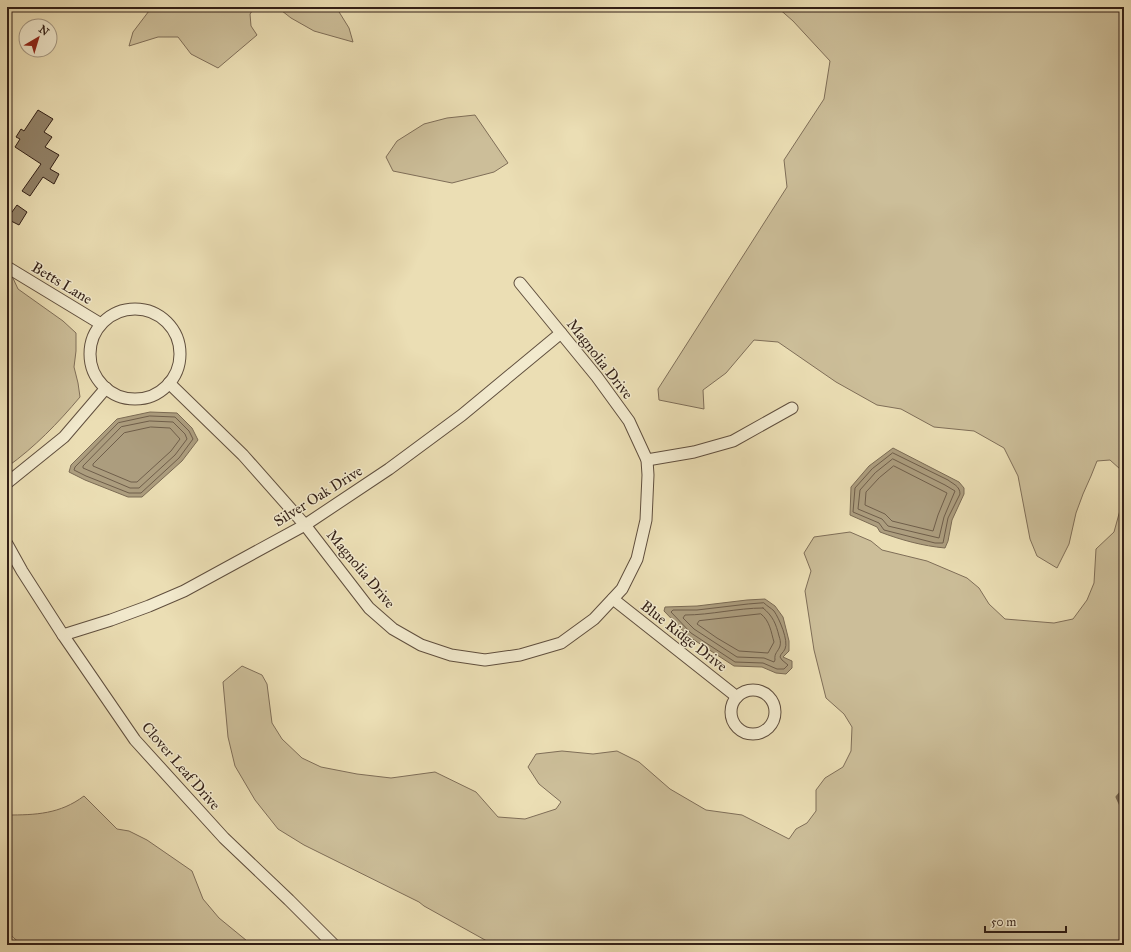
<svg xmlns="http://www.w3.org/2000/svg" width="1131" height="952" font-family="'IM FELL Great Primer',serif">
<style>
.green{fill:#ccbe99;stroke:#7f6e58}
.water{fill:#ac9d7e;stroke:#7b6b54}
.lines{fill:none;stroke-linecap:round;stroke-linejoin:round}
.shore{stroke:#6f5e4a;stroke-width:1}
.stream{stroke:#7b6b54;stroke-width:3}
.building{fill:#928268;stroke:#321f16}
.minor-casing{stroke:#604f3e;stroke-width:13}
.minor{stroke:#f2eace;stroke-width:11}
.labels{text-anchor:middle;stroke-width:3;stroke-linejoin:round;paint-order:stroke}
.street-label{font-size:15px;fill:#321f16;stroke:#f2eace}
</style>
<rect width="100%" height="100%" fill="#ebdeb4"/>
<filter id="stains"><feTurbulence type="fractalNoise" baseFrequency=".005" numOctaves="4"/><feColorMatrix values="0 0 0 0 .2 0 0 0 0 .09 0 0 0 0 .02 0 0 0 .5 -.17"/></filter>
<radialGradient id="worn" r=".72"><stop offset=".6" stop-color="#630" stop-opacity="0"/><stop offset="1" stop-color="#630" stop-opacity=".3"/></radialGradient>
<g class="green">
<polygon points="152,7 255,7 250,14 251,26 257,35 218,68 191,54 178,37 158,37 129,46 133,32"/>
<polygon points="277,7 336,7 349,28 353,42 314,31 291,18"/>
<polygon points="777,7 1124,7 1124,945 494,945 424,906 419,902 304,845 278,829 255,800 235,766 228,737 223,682 242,666 262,675 267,684 272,723 282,739 302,758 321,767 357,774 391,778 435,772 476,792 498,817 525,819 556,809 561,802 539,784 528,767 536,754 562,751 593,754 617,751 639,762 670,789 706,810 742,815 789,839 796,829 807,823 816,811 816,790 825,778 843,767 851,751 852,727 844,714 826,698 814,650 805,591 811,571 804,553 814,537 850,532 871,541 882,550 927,561 967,578 979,588 989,604 1005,619 1054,623 1073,619 1087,600 1094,583 1096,549 1114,532 1122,503 1124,487 1120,469 1110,460 1097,461 1091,476 1083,494 1076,513 1069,544 1057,568 1037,556 1030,539 1018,476 1004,448 974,431 934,427 901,409 877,405 836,382 778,342 754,340 726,373 703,390 704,409 659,400 658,389 787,187 784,160 824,99 830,61 793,21"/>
<polygon points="475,115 508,163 494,172 452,183 393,171 386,157 397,141 424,124 447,118"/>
<path d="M7 273 12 276 18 289 63 321 76 333V351L74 367 78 383 80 397C58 423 35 447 7 467Z"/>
<path d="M84 796 117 829 129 831 147 840 192 871 203 899 219 918 252 945H22L7 932V815C36 815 60 814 84 796Z"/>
</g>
<g class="water">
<polygon points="150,412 177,413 192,428 198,440 182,461 142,497 128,497 85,480 69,472 71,465 117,419"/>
<path d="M893 448 959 482 964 488V494L952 520 948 541 945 548C923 546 901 540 880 532L877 527 850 515 851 487 869 466Z"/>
<polygon points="765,599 775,606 783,617 789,641 789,651 783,657 792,661 792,668 786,674 776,673 762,667 734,666 688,636 664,611 665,607 697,606 747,600"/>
</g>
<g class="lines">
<g class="shore">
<polygon points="150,416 175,417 189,431 193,439 179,458 141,493 129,493 86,476 74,470 75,467 118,423"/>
<polygon points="150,421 173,422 185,434 187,439 175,455 139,488 130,488 83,468 83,466 121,427"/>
<polygon points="151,427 170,428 180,439 171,451 137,482 131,482 93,466 93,464 124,433"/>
<path d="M893 453 948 480C953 484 960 486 960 494L948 518 943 543H935L884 530 879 523 853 512 855 488 872 469Z"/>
<polygon points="893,459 945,485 955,491 944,517 939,538 888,526 882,519 858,509 860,490 875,473"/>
<polygon points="894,466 947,493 938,515 933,531 892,521 885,514 865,505 866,492 879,478"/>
<path d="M764 603C767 606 771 608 774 611 779 618 789 641 785 649 783 653 781 653 780 657L782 660 788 665 784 669H777L763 663 735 662 691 633 671 612 673 610H697L748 604Z"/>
<path d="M763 608C773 616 776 624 779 636 780 639 781 642 780 646 778 652 774 653 775 660L774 662 764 658 737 657 694 629 683 618 685 615C711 615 737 608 763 608Z"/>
<path d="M761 614C770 621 771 632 774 642L768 653 739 651 717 638 697 624 699 621Z"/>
</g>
<polyline class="stream" points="1124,789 1117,797 1124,812"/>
</g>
<g class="building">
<polygon points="38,110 53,119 44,132 52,137 45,147 59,155 50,169 59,174 54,184 43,177 30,196 22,191 41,164 15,147 20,139 16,137 21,129 24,131"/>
<polygon points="17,205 27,212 19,225 7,219"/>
</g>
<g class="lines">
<defs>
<g id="minor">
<polyline points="7,267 101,324"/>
<circle cx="135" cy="354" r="45"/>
<polyline points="169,383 243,455 305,525 369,608 393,629 421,645 451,655 485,660 520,655 561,643 594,619 622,589 637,559 646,520 648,475 647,460 629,421 597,377 520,283"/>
<polyline points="647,460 694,452 733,441 792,408"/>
<polyline points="7,483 64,437 106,388"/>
<polyline points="7,544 22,571 63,635 135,740 224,838 289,900 334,945"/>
<polyline points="613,599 737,697"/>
<polyline points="63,635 111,620 149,606 184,591 305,525 389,469 462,415 561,333"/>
<circle cx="753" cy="712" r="22"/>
</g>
</defs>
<use href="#minor" class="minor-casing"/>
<use href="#minor" class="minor"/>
</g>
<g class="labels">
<g class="street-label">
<text transform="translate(62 283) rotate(31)" y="5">Betts Lane</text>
<text transform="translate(600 359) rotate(52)" y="5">Magnolia Drive</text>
<text transform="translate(318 496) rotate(-32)" y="5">Silver Oak Drive</text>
<text transform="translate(361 569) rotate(50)" y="5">Magnolia Drive</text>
<text transform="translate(684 636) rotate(38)" y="5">Blue Ridge Drive</text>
<text transform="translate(181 766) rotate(49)" y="5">Clover Leaf Drive</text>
</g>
</g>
<rect width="1131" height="952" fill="none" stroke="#ebdeb4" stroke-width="24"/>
<rect x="8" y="8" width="1115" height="936" fill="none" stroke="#321f16" stroke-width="2"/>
<rect x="12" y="12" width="1107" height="928" fill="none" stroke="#321f16"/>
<g transform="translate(38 38) rotate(38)"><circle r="19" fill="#f2eace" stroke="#a59984"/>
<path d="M0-3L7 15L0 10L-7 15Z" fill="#8f2418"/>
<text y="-6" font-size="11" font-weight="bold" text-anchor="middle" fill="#321f16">N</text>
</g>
<path d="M985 926v6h81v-6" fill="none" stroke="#321f16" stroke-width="2"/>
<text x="991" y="926" font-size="12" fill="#321f16" stroke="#f2eace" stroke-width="3" paint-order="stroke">50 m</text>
<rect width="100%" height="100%" filter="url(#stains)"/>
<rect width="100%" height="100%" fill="url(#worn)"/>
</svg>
